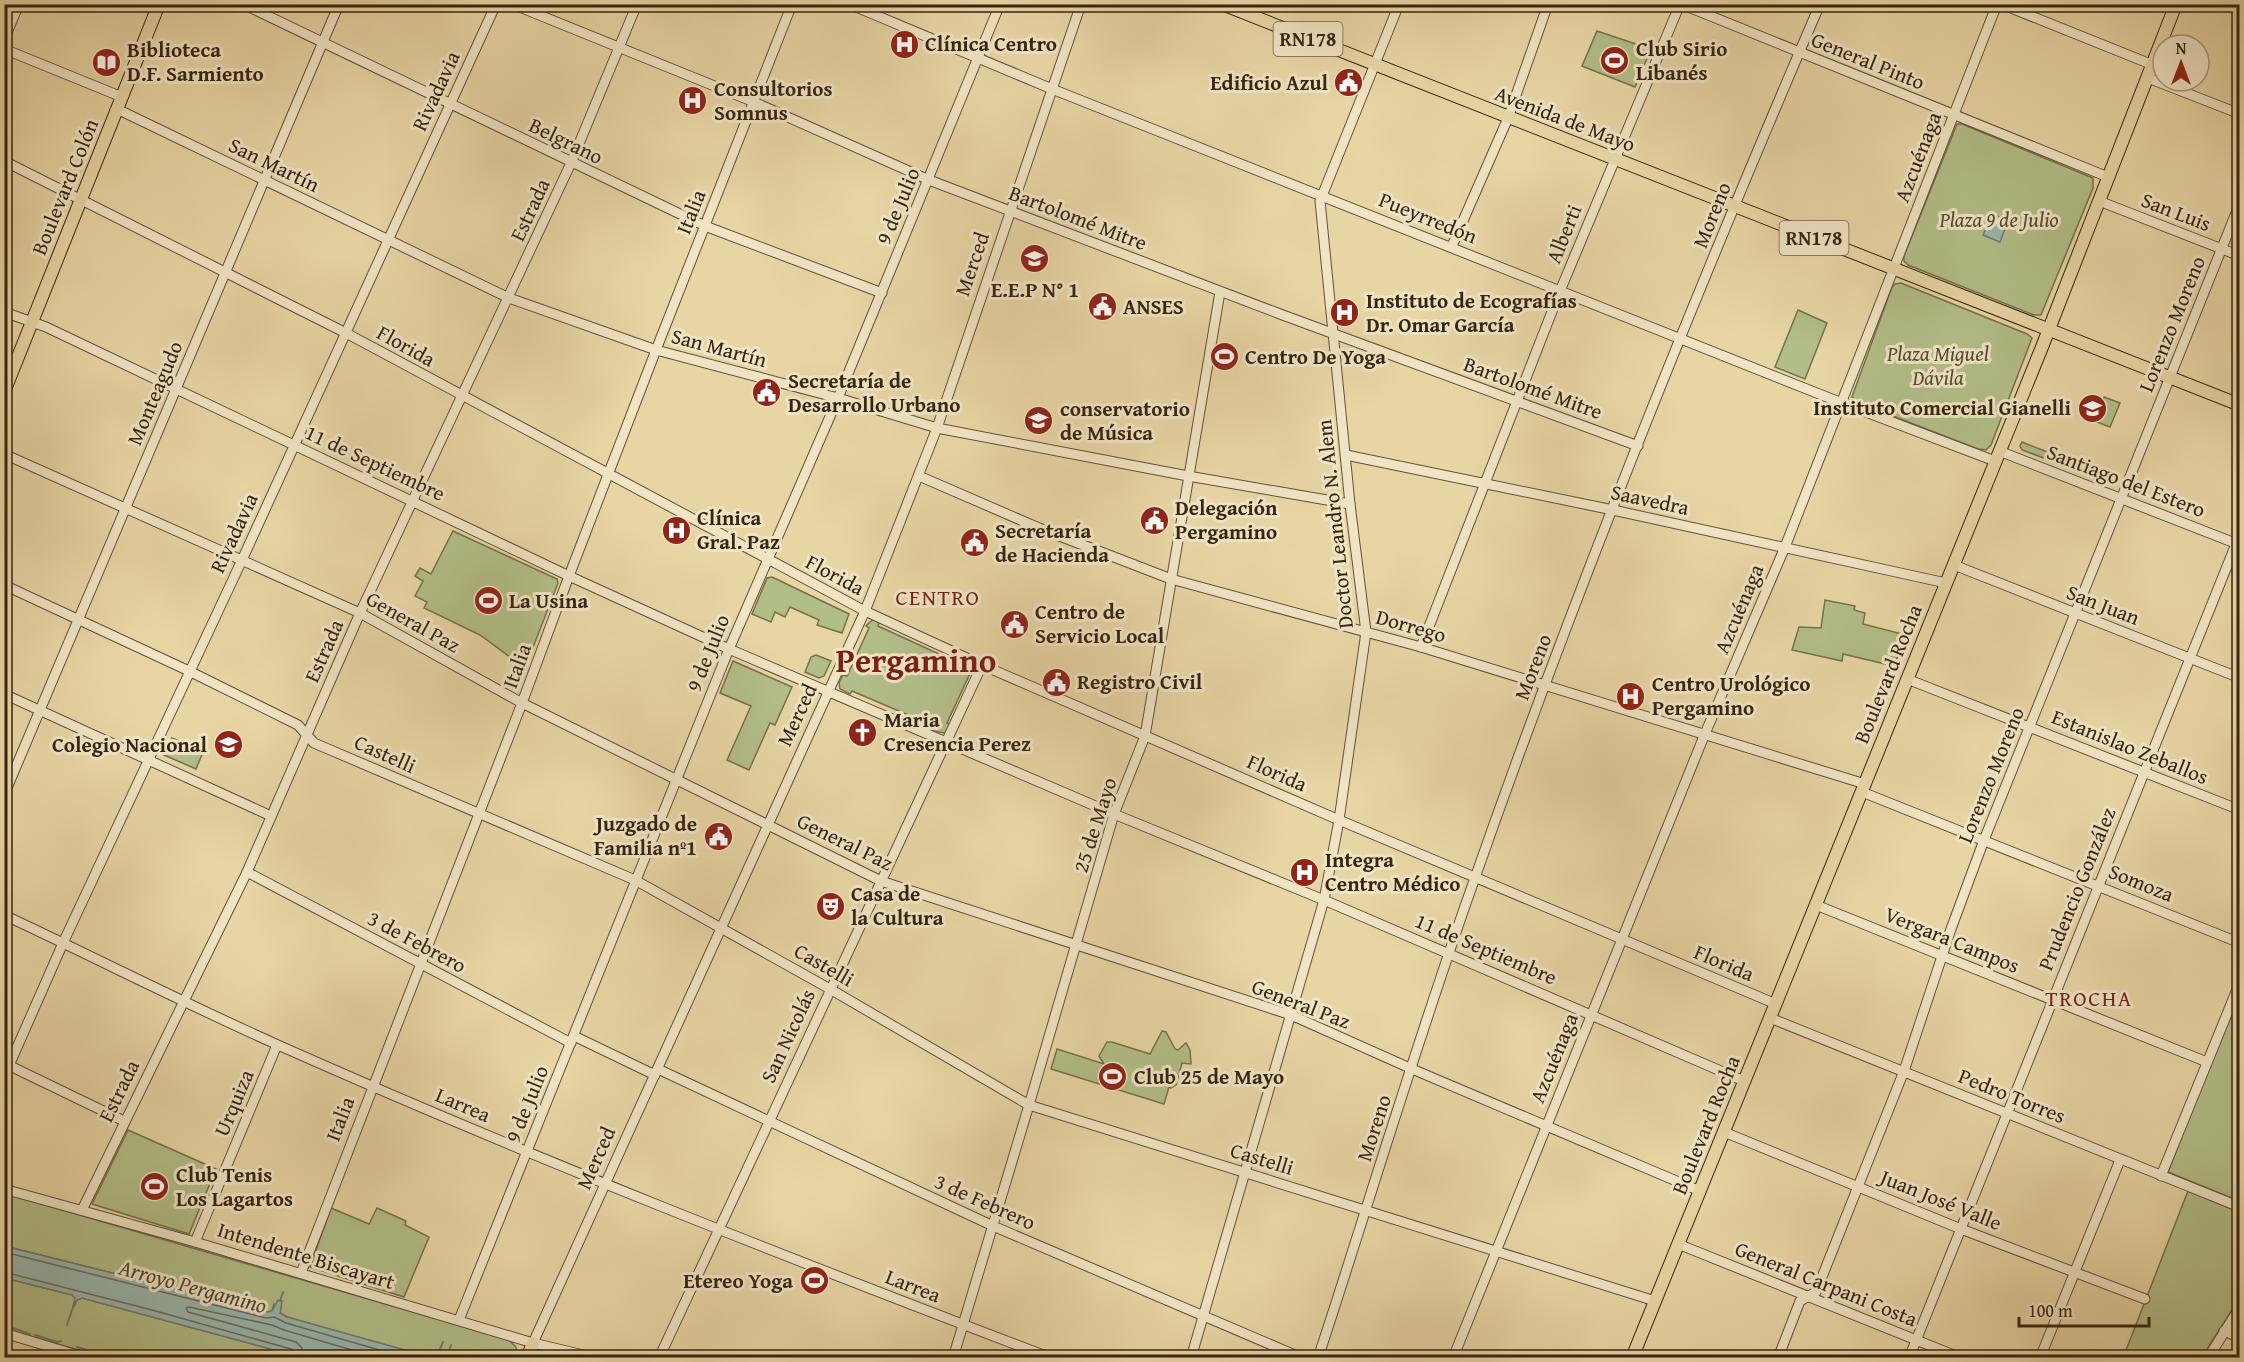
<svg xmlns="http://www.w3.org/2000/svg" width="2244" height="1362" font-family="'Gentium Book Plus',serif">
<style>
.green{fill:#b2be88;stroke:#74724c;stroke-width:1.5}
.water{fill:#99b7ae;stroke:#717d6f;stroke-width:1.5}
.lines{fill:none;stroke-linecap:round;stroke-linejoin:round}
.shore{stroke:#686e60;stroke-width:1.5}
.stream{stroke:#717d6f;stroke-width:2}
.minor-casing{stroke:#625136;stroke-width:11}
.major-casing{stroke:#362511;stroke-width:14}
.minor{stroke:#f0e4c4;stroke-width:9}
.major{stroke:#e8d5a4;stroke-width:12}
.labels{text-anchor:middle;stroke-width:6;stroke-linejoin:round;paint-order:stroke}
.shield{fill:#f0e4c4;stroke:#6e5e47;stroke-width:1.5}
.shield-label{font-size:20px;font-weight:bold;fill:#362511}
.poi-label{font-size:21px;font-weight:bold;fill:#362511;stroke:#f0e4c4;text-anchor:start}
.street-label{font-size:21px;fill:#362511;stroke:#f0e4c4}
.park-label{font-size:21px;font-style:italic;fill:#554b2f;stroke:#f0e4c4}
.neighbourhood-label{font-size:22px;letter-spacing:1.5px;fill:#7a1f14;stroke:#f0e4c4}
.water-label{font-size:22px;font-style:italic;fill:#4f4a38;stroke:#f0e4c4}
.town-label{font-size:33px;font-weight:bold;fill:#7a1f14;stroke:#f0e4c4}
</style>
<rect width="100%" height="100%" fill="#e8d5a4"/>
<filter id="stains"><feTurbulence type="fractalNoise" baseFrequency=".00333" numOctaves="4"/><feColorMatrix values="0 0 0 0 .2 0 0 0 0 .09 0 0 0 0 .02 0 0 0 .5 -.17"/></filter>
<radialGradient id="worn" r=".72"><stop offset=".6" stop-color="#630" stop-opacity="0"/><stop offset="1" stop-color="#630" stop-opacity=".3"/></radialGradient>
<g class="green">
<polygon points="1597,31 1651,49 1635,87 1582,66"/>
<polygon points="1957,124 1962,124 2093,178 2093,188 2041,315 2034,315 1908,265 1904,261 1904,256"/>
<polygon points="1901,283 2027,334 2032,338 1991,445 1986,450 1978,449 1857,402 1852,397 1892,287 1895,284"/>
<polygon points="1798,310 1827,323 1805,379 1775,367"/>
<polygon points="2104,397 2120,403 2110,427 2094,421"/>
<polygon points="2022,442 2055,455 2052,461 2022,450 2020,446"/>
<polygon points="453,531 557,579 558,583 525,668 480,635 424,608 427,602 415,596 423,581 415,576 420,568 431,574"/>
<polygon points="772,577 849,614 842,633 817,625 819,620 790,607 785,617 775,612 771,622 752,614 767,578"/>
<polygon points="1825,600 1855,606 1854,610 1865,613 1863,624 1906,635 1894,666 1843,654 1842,661 1792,650 1799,627 1821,628"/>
<polygon points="873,619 880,620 878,626 972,669 947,723 951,725 945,733 933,731 934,726 852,691 850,694 840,689 839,683 843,675 847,676 869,628 866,626"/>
<polygon points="816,655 831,661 824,676 819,678 805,672 811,657"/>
<polygon points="733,661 792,687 775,725 770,723 749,770 727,760 751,706 720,693"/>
<polygon points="172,738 203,752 196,769 164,755"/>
<polygon points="2239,989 2239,1201 2168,1172"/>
<polygon points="1162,1031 1166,1032 1175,1049 1178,1050 1186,1043 1190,1050 1191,1064 1182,1063 1176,1085 1171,1088 1169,1087 1164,1104 1051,1069 1057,1049 1104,1064 1099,1056 1107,1042 1112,1042 1150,1054"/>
<polygon points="128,1130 216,1169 189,1234 92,1204"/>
<polygon points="2188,1191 2239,1212 2239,1299 2202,1357 2123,1358"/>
<polygon points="4,1193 509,1340 516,1347 517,1357 449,1358 447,1354 446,1357 439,1357 436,1355 433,1357 427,1357 287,1317 280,1313 281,1307 274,1304 272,1311 268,1312 5,1246"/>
<polygon points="331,1208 369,1224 377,1208 406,1221 405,1225 429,1237 404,1297 310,1267"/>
<polygon points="4,1278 72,1295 75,1298 73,1307 77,1300 82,1298 300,1357 103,1357 5,1329"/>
<polygon points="546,1351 550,1351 578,1358 536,1358"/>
</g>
<g class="water">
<polygon points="1992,214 2008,221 2000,242 1983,235"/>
<polygon points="4,1246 268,1312 272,1311 278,1300 282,1301 280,1313 287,1317 430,1357 300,1357 82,1298 77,1300 74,1307 75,1298 72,1295 5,1278"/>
</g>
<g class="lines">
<g class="shore">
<polyline points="4,1252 266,1318 274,1317 286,1323 407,1358"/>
<polyline points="4,1272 152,1310 291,1349 296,1352 297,1358"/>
<polyline points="304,1358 302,1348 296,1342 188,1312 186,1308 189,1307 272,1325 284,1330 379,1358"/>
</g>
<g class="stream">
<polyline points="280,1301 283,1292"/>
<polyline points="4,1325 30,1334"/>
<polyline points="67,1325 73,1307"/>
<polyline points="35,1335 57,1342 61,1341"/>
<polyline points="77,1347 114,1358"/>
<polyline points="439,1351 443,1342"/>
<polyline points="448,1355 451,1345"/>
</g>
<defs>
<g id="minor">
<polyline points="243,4 705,226 882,293"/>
<polyline points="512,4 754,102 929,180 1280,314 1638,446"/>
<polyline points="849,4 1052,89 1842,403 1995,461"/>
<polyline points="1681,4 2108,177"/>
<polyline points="2001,4 2153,65"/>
<polyline points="4,40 19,4"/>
<polyline points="4,49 122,97"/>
<polyline points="2148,78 2240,114"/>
<polyline points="117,109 509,298 656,350 838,398 937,428 1188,476 1350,504"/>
<polyline points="4,161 346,333 865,611 982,665 1339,820 1776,1004"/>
<polyline points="2099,201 2240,256"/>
<polyline points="1452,246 1508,118 1548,4"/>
<polyline points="4,312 46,327 569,576 729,649 1114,814 1324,900 1744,1081"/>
<polyline points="1999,451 2240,545"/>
<polyline points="4,454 360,613 522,703 881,881 1291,1015 1412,1069 1700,1191"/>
<polyline points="1346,455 1613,510 1946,583"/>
<polyline points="919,476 1039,528 1171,579 1421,647 1865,784"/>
<polyline points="1954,565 2240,678"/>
<polyline points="4,585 189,671 298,725 314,743 635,880 830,989 1029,1105 1655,1301"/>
<polyline points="1421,647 1560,291 1680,4"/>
<polyline points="1907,679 2240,810"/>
<polyline points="4,694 271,816"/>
<polyline points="1862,792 2240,943"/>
<polyline points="4,795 339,4"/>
<polyline points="247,872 571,1043"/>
<polyline points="1816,905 2207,1062"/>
<path d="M4 915C96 958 186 1004 278 1045 532 1158 791 1259 1051 1358"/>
<polyline points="1770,1018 2240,1207"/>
<polyline points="574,1036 655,1075"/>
<polyline points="4,1063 124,1121"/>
<polyline points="658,1069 993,1226 1302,1358"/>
<polyline points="4,1077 63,943 242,560 496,4"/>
<polyline points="1724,1132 1961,1229 2145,1299"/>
<polyline points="2161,1176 2240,982"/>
<polyline points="4,1189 195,1242 533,1343 596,1358"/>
<polyline points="82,1210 247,872 360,613 571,163 637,4"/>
<polyline points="195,1242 277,1045"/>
<polyline points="1678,1244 1961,1358"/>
<polyline points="301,1273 522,703 569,576 656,350 792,4"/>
<polyline points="459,1320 729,649 838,398 1000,4"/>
<polyline points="2224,1331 2240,1338"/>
<polyline points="4,1333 87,1358"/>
<polyline points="533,1343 865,611 937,428 1081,4"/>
<polyline points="659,1358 982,665"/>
<polyline points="953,1358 1029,1105 1114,814 1145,736 1220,292"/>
<polyline points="1191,1358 1324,900 1339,820 1366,632 1350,504 1320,201 1399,4"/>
<path d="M1318 1358C1371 1197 1419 1034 1476 875 1579 581 1697 290 1820 4"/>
<polyline points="1453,1358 1704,736 1785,547 1997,4"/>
<polyline points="1778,1358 1800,1301 1816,1292 1904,1071 1951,929 1984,840 2240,203"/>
<polyline points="1909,1358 2240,534"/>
<polyline points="2040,1358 2120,1160"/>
<polyline points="2208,1358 2240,1307"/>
</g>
<g id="major">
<polyline points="1222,4 2240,405"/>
<polyline points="4,392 159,4"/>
<polyline points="527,1358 533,1343"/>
<polyline points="1632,1358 2042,347 2176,4"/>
</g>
</defs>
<use href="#minor" class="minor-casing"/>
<use href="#major" class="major-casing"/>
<use href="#minor" class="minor"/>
<use href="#major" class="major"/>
</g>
<defs>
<symbol id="hospital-disc" viewBox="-11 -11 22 22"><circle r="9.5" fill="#8f2418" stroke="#f0e4c4"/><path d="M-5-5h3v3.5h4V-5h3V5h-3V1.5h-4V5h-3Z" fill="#fff"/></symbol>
<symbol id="stadium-disc" viewBox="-11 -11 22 22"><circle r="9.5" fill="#8f2418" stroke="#f0e4c4"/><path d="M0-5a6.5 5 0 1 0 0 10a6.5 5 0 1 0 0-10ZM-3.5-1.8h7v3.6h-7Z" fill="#fff"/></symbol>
<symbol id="library-disc" viewBox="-11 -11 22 22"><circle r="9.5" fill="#8f2418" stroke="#f0e4c4"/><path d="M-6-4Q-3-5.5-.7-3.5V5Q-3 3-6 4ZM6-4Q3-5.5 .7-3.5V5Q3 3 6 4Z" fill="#fff"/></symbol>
<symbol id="civic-disc" viewBox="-11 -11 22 22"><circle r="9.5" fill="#8f2418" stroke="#f0e4c4"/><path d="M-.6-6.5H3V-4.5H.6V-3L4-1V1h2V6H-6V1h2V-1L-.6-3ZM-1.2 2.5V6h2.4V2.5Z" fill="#fff"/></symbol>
<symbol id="school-disc" viewBox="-11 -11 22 22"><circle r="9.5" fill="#8f2418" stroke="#f0e4c4"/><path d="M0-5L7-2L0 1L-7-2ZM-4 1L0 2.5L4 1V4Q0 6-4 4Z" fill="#fff"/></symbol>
<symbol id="university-disc" viewBox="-11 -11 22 22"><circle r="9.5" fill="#8f2418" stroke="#f0e4c4"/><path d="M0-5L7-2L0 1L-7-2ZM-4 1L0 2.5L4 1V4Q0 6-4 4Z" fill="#fff"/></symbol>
<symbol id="church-disc" viewBox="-11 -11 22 22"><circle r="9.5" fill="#8f2418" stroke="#f0e4c4"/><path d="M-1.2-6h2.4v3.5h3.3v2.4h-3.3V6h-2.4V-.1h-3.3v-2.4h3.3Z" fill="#fff"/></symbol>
<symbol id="theatre-disc" viewBox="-11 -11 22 22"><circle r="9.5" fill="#8f2418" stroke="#f0e4c4"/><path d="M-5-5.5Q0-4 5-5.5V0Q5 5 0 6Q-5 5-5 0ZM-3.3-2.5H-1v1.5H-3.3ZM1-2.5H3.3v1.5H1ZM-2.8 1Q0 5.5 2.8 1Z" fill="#fff"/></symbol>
</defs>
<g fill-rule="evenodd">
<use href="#hospital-disc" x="888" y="28" width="33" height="33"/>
<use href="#stadium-disc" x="1598" y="44" width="33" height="33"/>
<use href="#library-disc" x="90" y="46" width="33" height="33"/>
<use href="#civic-disc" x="1332" y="66" width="33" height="33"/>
<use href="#hospital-disc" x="676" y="84" width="33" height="33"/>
<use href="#school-disc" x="1018" y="242" width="33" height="33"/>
<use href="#civic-disc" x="1086" y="290" width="33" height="33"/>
<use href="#hospital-disc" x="1328" y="296" width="33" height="33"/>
<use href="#stadium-disc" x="1208" y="340" width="33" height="33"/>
<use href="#civic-disc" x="750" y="376" width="33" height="33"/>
<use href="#school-disc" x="2076" y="392" width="33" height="33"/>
<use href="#university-disc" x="1022" y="404" width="33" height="33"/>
<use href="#civic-disc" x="1138" y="504" width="33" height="33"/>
<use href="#hospital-disc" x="660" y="514" width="33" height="33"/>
<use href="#civic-disc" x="958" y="526" width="33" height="33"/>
<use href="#stadium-disc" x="472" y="584" width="33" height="33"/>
<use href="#civic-disc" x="998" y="608" width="33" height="33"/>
<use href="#civic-disc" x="1040" y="666" width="33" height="33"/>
<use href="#hospital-disc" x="1614" y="680" width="33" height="33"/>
<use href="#church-disc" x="846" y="716" width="33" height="33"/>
<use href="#school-disc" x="212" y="728" width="33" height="33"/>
<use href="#civic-disc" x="702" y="820" width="33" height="33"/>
<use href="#hospital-disc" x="1288" y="856" width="33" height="33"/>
<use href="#theatre-disc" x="814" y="890" width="33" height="33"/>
<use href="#stadium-disc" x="1096" y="1060" width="33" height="33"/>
<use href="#stadium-disc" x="138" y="1170" width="33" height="33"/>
<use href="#stadium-disc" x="798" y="1264" width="33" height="33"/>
</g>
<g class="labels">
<g class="shield">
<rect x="1273.5" y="22" width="69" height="34" rx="4.5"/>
<rect x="1779.5" y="221" width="69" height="34" rx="4.5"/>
</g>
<g class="shield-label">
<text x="1308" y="46">RN178</text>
<text x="1814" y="245">RN178</text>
</g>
<g class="poi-label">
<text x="925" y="51">Clínica Centro</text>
<text x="1636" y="56">Club Sirio<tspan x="1636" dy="24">Libanés</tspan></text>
<text x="127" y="57">Biblioteca<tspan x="127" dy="24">D.F. Sarmiento</tspan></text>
<text x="1328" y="90" text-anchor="end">Edificio Azul</text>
<text x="714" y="96">Consultorios<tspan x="714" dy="24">Somnus</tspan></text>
<text x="1035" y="297" text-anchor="middle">E.E.P N° 1</text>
<text x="1366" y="308">Instituto de Ecografías<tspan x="1366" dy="24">Dr. Omar García</tspan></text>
<text x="1123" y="314">ANSES</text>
<text x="1245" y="364">Centro De Yoga</text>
<text x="788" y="388">Secretaría de<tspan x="788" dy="24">Desarrollo Urbano</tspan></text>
<text x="2071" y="415" text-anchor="end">Instituto Comercial Gianelli</text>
<text x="1060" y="416">conservatorio<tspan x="1060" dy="24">de Música</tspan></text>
<text x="1175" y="515">Delegación<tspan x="1175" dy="24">Pergamino</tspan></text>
<text x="697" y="525">Clínica<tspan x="697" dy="24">Gral. Paz</tspan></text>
<text x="995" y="538">Secretaría<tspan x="995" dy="24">de Hacienda</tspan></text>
<text x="509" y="608">La Usina</text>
<text x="1035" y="619">Centro de<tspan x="1035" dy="24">Servicio Local</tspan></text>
<text x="1077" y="689">Registro Civil</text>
<text x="1652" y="691">Centro Urológico<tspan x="1652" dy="24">Pergamino</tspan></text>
<text x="884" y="727">Maria<tspan x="884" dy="24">Cresencia Perez</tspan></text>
<text x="207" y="752" text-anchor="end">Colegio Nacional</text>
<text x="697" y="831" text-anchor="end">Juzgado de<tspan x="697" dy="24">Familia nº1</tspan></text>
<text x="1325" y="867">Integra<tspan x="1325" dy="24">Centro Médico</tspan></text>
<text x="851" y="901">Casa de<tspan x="851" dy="24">la Cultura</tspan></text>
<text x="1134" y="1084">Club 25 de Mayo</text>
<text x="176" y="1182">Club Tenis<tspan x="176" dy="24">Los Lagartos</tspan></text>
<text x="793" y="1288" text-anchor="end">Etereo Yoga</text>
</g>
<g class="street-label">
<text transform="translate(1868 61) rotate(22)" y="7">General Pinto</text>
<text transform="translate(436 91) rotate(-65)" y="7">Rivadavia</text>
<text transform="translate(1565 119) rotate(21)" y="7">Avenida de Mayo</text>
<text transform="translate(566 141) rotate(26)" y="7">Belgrano</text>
<text transform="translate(1918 157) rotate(-69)" y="7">Azcuénaga</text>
<text transform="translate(274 165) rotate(26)" y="7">San Martín</text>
<text transform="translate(65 187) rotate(-68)" y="7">Boulevard Colón</text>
<text transform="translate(898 206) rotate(-67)" y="7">9 de Julio</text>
<text transform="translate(530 210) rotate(-65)" y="7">Estrada</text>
<text transform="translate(691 212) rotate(-68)" y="7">Italia</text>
<text transform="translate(2176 212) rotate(21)" y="7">San Luis</text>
<text transform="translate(1712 215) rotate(-68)" y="7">Moreno</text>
<text transform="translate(1078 218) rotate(21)" y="7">Bartolomé Mitre</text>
<text transform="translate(1428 218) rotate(22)" y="7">Pueyrredón</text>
<text transform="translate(1564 234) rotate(-68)" y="7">Alberti</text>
<text transform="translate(972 264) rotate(-71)" y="7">Merced</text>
<text transform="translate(2172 324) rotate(-68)" y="7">Lorenzo Moreno</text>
<text transform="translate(406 346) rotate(29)" y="7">Florida</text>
<text transform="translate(719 348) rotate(15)" y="7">San Martín</text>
<text transform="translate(1533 388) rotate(20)" y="7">Bartolomé Mitre</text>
<text transform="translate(155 393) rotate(-67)" y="7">Monteagudo</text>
<text transform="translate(375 463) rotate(25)" y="7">11 de Septiembre</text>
<text transform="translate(2126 481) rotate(21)" y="7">Santiago del Estero</text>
<text transform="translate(1650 500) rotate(12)" y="7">Saavedra</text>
<text transform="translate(1335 524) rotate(-96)" y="7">Doctor Leandro N. Alem</text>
<text transform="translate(234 533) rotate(-65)" y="7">Rivadavia</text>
<text transform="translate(835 575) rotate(28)" y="7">Florida</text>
<text transform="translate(2103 605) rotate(21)" y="7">San Juan</text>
<text transform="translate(1739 609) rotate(-67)" y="7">Azcuénaga</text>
<text transform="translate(413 622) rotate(29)" y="7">General Paz</text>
<text transform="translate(1411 626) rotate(16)" y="7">Dorrego</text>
<text transform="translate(324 651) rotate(-66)" y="7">Estrada</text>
<text transform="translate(708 653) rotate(-68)" y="7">9 de Julio</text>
<text transform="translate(517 666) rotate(-70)" y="7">Italia</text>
<text transform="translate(1533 667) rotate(-69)" y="7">Moreno</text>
<text transform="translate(1888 674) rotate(-68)" y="7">Boulevard Rocha</text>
<text transform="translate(797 715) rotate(-65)" y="7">Merced</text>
<text transform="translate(2130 747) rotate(22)" y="7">Estanislao Zeballos</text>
<text transform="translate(385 754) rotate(24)" y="7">Castelli</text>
<text transform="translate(1277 773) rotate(24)" y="7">Florida</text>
<text transform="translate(1991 775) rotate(-68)" y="7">Lorenzo Moreno</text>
<text transform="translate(1095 825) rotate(-72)" y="7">25 de Mayo</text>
<text transform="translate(845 842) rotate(26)" y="7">General Paz</text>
<text transform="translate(2141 883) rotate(22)" y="7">Somoza</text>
<text transform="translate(2077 889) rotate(-68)" y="7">Prudencio González</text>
<text transform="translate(1952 940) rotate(22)" y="7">Vergara Campos</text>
<text transform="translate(417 942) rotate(28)" y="7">3 de Febrero</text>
<text transform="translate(1486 949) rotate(23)" y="7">11 de Septiembre</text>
<text transform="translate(1724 963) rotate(23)" y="7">Florida</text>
<text transform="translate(824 965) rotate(30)" y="7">Castelli</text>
<text transform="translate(1301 1004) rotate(21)" y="7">General Paz</text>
<text transform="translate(788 1036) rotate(-65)" y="7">San Nicolás</text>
<text transform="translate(1554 1058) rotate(-68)" y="7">Azcuénaga</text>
<text transform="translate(119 1091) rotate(-64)" y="7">Estrada</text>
<text transform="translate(2012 1096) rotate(22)" y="7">Pedro Torres</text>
<text transform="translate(234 1103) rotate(-67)" y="7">Urquiza</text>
<text transform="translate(527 1104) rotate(-68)" y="7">9 de Julio</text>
<text transform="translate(463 1105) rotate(23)" y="7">Larrea</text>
<text transform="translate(340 1119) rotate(-69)" y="7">Italia</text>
<text transform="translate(1706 1125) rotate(-68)" y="7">Boulevard Rocha</text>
<text transform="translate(1374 1128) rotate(-72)" y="7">Moreno</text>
<text transform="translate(596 1158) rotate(-66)" y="7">Merced</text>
<text transform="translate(1262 1159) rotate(17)" y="7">Castelli</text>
<text transform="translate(1941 1200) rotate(22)" y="7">Juan José Valle</text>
<text transform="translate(985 1202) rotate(24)" y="7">3 de Febrero</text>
<text transform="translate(306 1256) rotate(17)" y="7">Intendente Biscayart</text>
<text transform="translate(1826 1284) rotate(22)" y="7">General Carpani Costa</text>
<text transform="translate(913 1286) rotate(21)" y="7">Larrea</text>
</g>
<g class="park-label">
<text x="1999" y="227">Plaza 9 de Julio</text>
<text x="1938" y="361">Plaza Miguel<tspan x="1938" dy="24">Dávila</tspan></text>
</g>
<g class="neighbourhood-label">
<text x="938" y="605">CENTRO</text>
<text x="2089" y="1006">TROCHA</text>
</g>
<g class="water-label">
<text transform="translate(193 1286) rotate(15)" y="8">Arroyo Pergamino</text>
</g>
<g class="town-label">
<text x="916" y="672">Pergamino</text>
</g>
</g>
<rect width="2244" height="1362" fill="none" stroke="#e8d5a4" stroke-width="24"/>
<rect x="6" y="6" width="2232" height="1350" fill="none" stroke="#362511" stroke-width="3"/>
<rect x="12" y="12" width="2220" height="1338" fill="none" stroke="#362511" stroke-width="1.5"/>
<g transform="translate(2181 63)"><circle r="28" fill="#f0e4c4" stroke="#a6987c" stroke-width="1.5"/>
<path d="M0-4.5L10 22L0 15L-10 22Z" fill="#8f2418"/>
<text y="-9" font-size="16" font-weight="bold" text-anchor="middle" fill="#362511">N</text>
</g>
<path d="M2019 1317v9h130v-9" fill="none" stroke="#362511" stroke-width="3"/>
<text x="2028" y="1317" font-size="18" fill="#362511" stroke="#f0e4c4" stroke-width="4.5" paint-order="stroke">100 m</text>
<rect width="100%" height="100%" filter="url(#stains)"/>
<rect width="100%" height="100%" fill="url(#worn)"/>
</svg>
